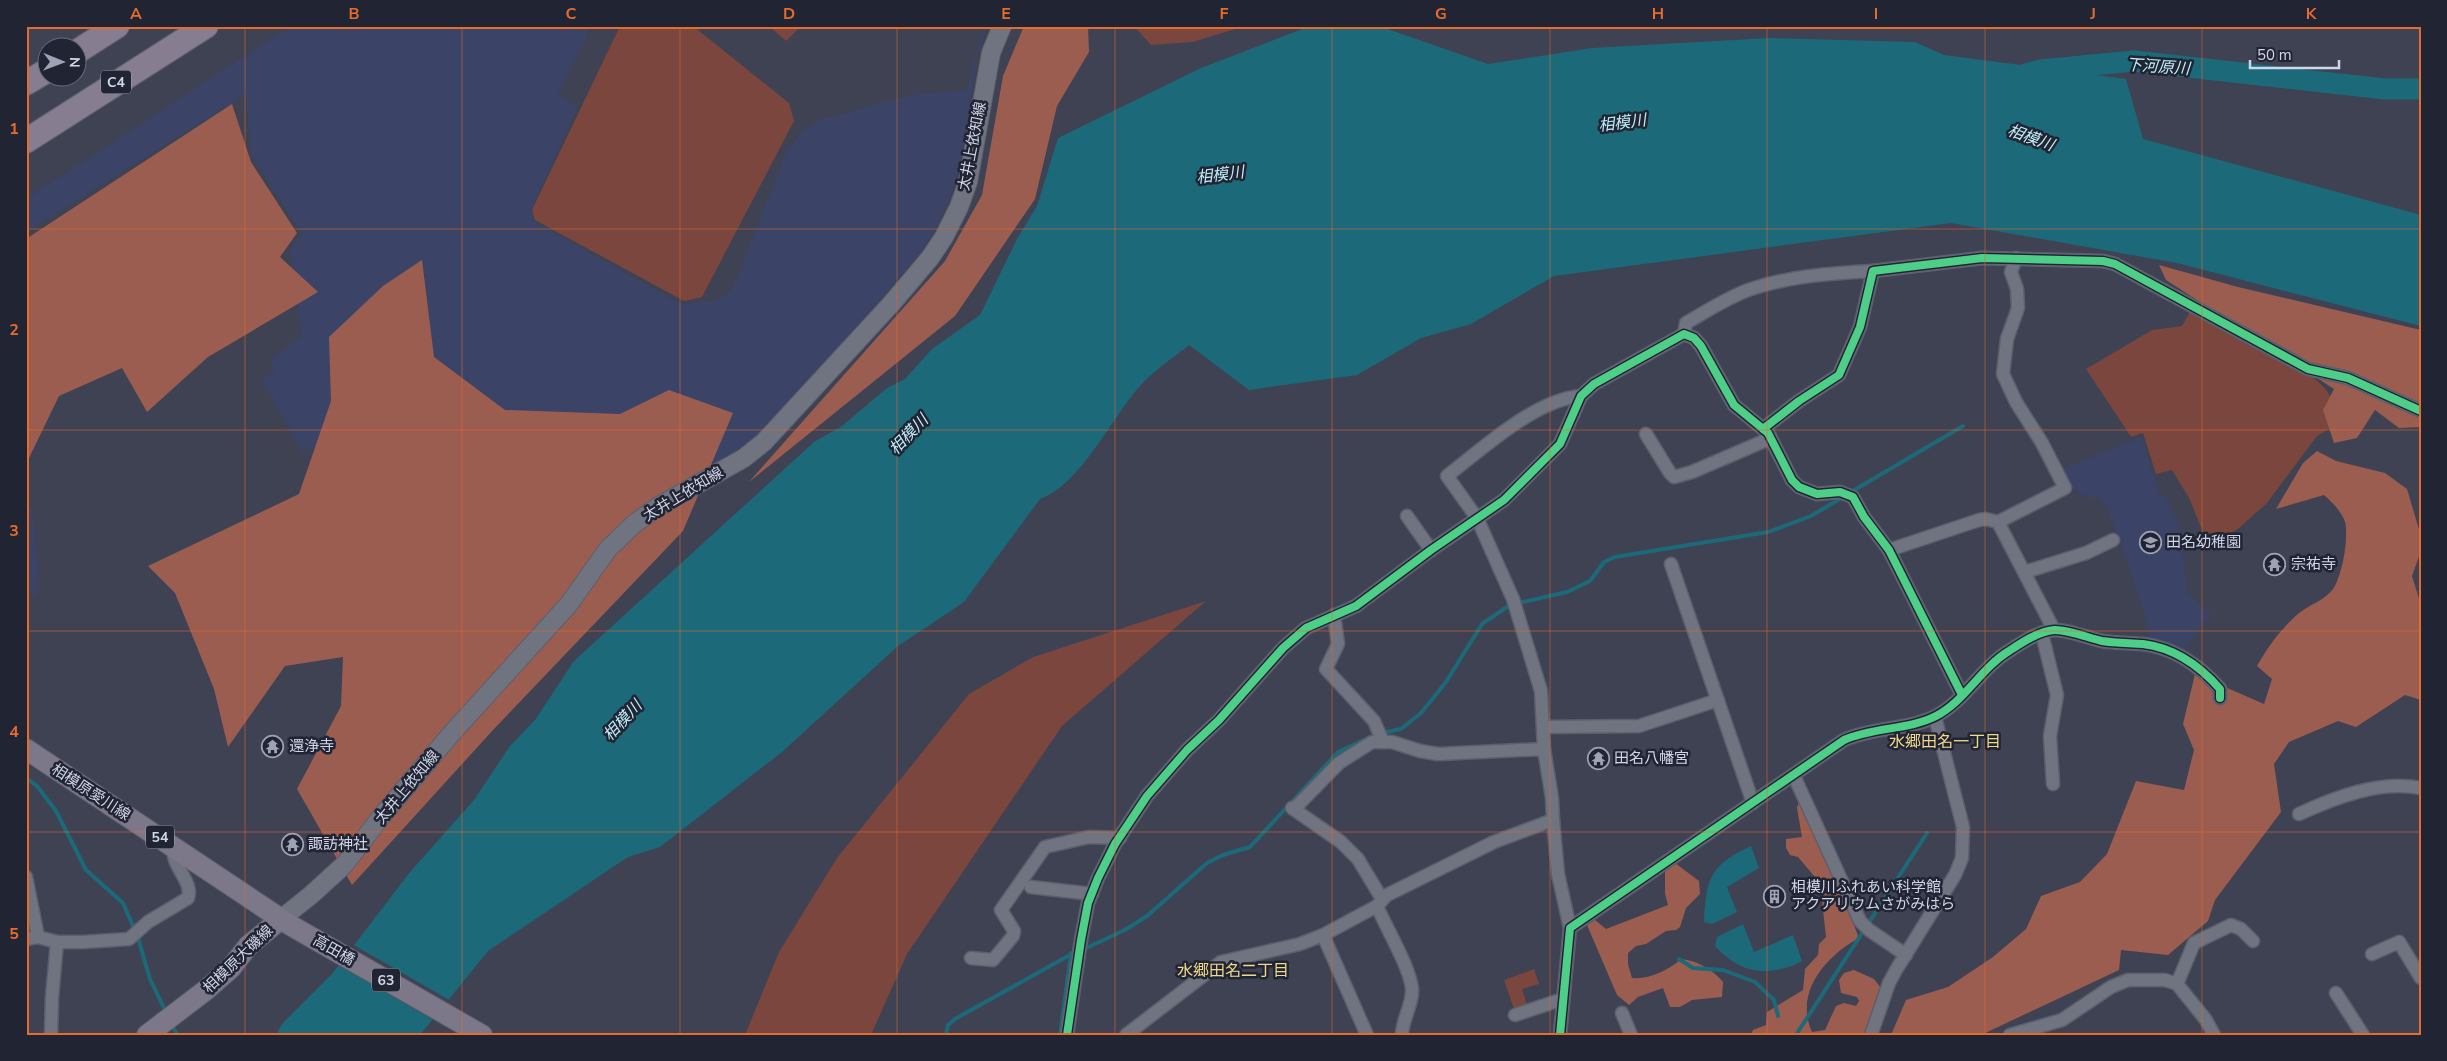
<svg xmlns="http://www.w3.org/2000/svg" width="2447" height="1061" font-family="'Nunito Sans','Noto Sans JP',sans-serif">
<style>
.built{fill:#3b4467}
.green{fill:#7a463d}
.forest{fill:#9c5d51}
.water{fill:#1c6a79}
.pier{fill:#3e4253}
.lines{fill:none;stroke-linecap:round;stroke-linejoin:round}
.stream{stroke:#1c6a79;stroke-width:4}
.river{stroke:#1c6a79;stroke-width:21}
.minor-casing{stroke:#5b5f6d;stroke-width:15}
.secondary-casing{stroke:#5b5f6d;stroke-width:20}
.primary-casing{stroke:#5b5f6d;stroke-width:22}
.motorway-casing{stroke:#5b5f6d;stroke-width:26}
.minor{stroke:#707380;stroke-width:12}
.secondary{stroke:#707380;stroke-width:18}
.primary{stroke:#7d7889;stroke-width:20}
.motorway{stroke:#877d90;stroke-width:24}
.cycleway-casing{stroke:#212433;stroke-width:11}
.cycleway{stroke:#4dcf88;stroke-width:8}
.grid{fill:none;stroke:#e46c2d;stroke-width:1;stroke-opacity:0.55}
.labels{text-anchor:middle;stroke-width:5;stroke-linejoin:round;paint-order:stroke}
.shield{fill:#212433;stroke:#9ca1b2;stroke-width:1}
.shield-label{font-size:14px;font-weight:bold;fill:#d0d6e9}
.street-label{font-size:15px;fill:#d0d6e9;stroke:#212433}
.poi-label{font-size:15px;fill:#d0d6e9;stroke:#212433;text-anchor:start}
.water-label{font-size:16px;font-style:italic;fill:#beeef9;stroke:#212433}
.neighbourhood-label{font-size:16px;fill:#f0d98c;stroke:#212433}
.neatline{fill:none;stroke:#e46c2d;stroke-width:2}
.grid-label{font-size:16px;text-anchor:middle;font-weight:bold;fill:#e46c2d}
</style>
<rect width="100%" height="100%" fill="#3e4253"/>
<g class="built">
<polygon points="291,26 591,26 558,95 578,107 531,209 533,221 677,302 685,304 718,300 732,290 787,151 803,130 820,120 911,95 967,90 983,26 987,26 977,55 960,167 946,209 923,250 805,385 753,440 629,515 320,444 302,452 262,380 274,371 270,361 302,335 290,249 302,234 251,155 246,94 26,232 26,199"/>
<polygon points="2141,437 2160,495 2165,494 2181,531 2187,593 2211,614 2182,653 2150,643 2145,615 2107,506 2099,498 2088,497 2074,490 2062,469"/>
<polygon points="32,507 38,567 36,600 26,586 26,510"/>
</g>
<g class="green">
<polygon points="620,26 693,26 789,103 794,121 702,297 684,301 535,220 532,210"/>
<polygon points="769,26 801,26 786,41"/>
<polygon points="1134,26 1245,26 1193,42 1151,45"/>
<path d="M2190 312C2219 327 2312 367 2327 391 2333 400 2334 414 2338 424L2317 436 2267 503 2239 528 2209 547 2189 498 2172 470 2156 474 2143 433 2131 437 2086 369 2152 330 2182 326Z"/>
<polygon points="1206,601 1062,726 907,954 871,1035 745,1035 779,952 837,858 969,694 1033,657"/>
<polygon points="1534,969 1539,984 1522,989 1527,1005 1514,1009 1504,980"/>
</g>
<g class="forest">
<polygon points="1024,26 1088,26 1089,52 1057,106 1035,199 955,316 749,482 945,261 982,195 1003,76"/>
<polygon points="232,104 251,162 297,233 280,257 318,292 208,357 147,412 122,368 59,396 29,458 26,452 26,239"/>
<polygon points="422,260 434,357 505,410 620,414 669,390 733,413 683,531 493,730 352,885 297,789 341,706 343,657 285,666 228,747 214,689 175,593 148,566 299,494 331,401 329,337 383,286"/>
<polygon points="2159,265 2238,287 2421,330 2421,427 2399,428 2375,410 2357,438 2334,443 2323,410 2334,389 2166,280"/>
<path d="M2317 451 2336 461 2385 473 2407 489 2421 536V551L2412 576 2421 605V700L2405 695 2356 727 2338 721 2289 742 2274 764 2281 812 2215 900 2208 921 2168 955 2121 950 2119 970 1981 1035H1891L1906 1000 1948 987 1993 957 2026 929 2041 896 2080 882 2107 854 2136 781 2184 790 2194 750 2183 724 2195 674 2264 704 2272 679 2257 666C2269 645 2280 630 2299 613 2310 604 2324 601 2333 589 2342 576 2349 538 2345 522 2342 512 2332 502 2324 495L2276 509 2303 463Z"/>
<path d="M1799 801 1805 806 1825 861 1844 900 1859 938C1826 956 1794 992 1812 1032L1825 1030 1836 1006 1844 1003 1856 1006 1859 1001 1857 997 1841 993 1839 980 1844 973 1854 970 1874 979 1881 988 1868 1035H1751L1753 1030 1766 1025 1767 1012 1803 990 1805 969 1818 955 1819 944 1826 937 1820 883 1798 857 1790 855 1786 848V839L1802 837 1797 808Z"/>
<path d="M1675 863 1699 881 1700 894 1686 908 1680 927 1676 930 1666 931 1646 944 1636 946 1628 953V964L1632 978C1648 980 1669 970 1681 959 1698 961 1712 969 1723 982L1722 997 1692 1000 1680 1007H1670L1663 988 1638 997 1629 1005 1617 995 1587 925 1595 920 1606 929 1668 905 1665 893V870Z"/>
</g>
<g class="water">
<path d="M1310 26H1379L1488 64 1592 48 1769 38 1915 42 1944 55 2126 79 2143 139 2421 215V326L2177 263 1951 223 1554 276 1471 324 1421 338 1357 375 1249 390 1189 345C1173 358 1153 371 1139 387 1111 419 1080 485 1040 499L964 602 898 646 782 752 660 847 628 857 488 951 420 1035H276L282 1024 332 974 410 872 474 800 510 746 535 720 574 661 814 442 842 426 887 388 905 379 932 349 980 315 1017 239 1037 206 1058 138 1201 68Z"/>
<path d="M1751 846 1759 868 1727 887 1737 912 1712 924 1704 922C1706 878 1710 865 1751 846Z"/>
<path d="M1743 924 1754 952 1793 935 1802 961C1769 978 1740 974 1715 946L1717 937Z"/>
</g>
<polygon class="pier" points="352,944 451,1001 435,1021 336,964"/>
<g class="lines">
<g class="stream">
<polyline points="1851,492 1963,426"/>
<polyline points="1382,733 1401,729 1421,713 1446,682 1482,624 1510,605 1567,592 1590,581 1604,562 1615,557 1768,532 1811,516 1843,497"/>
<polyline points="26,778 37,786 56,811 86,870 123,903 134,928"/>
<polyline points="138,938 150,979 164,1008"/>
<polyline points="1084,949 1125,930 1147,916 1207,863 1223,855 1250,847 1338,752 1370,737"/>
<polyline points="1679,959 1693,968 1723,970 1755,982 1774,1000 1778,1016"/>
<polyline points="172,1026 178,1035"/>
<polyline points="946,1035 948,1025 955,1019 1077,951"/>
<polyline points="1060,1035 1071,953"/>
<polyline points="1796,1035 1927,833"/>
</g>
<polyline class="river" points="2022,75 2040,70 2134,61 2385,89 2421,89"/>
<defs>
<g id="minor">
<path d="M1684 334 1686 323C1707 311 1728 297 1751 289 1790 276 1832 273 1873 271"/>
<polyline points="1763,429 1799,401 1839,375 1860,327 1873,271 1982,258 2103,261 2115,264 2308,369 2348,378 2421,411"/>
<polyline points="1646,434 1670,473 1674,477 1692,472 1771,438"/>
<polyline points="1407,516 1431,550"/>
<polyline points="1998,522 2065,488 2042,443 2016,402 2003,374 2007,339 2018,308 2017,289 2011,272 2016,258"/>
<polyline points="1889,550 1979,520 1986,519 1998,522 2054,630"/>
<polyline points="1671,564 1753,803"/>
<polyline points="2025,572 2086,553 2113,540"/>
<polyline points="1334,615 1338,644 1326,669 1374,721 1383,742"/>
<polyline points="2042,634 2057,695 2050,736 2053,784"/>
<polyline points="1544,727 1639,726 1718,700"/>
<path d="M1544 749 1541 691 1513 599 1477 518 1447 476C1482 449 1536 399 1581 396"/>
<polyline points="1794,776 1860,921 1869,930 1906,955"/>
<polyline points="1292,808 1341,842 1358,859 1382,899"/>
<path d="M2299 814C2336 797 2380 780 2421 788"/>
<polyline points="1553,820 1558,874 1570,928"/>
<polyline points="26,877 38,937"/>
<polyline points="1031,887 1092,894"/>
<path d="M1377 906C1386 928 1410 967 1412 989 1413 1005 1402 1019 1402 1035"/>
<polyline points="1323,935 1367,1035"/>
<path d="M26 939 38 937 57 942H83L129 939 148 922 188 898C194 881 169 865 174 846"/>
<polyline points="2372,954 2399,942 2421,978"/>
<polyline points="971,958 993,960 1013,936 1014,931 1001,910 1045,847 1089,837 1120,838"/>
<polyline points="2177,984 2194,943 2231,925 2241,929 2253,941"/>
<polyline points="2336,993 2363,1035"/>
<polyline points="1622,1013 1631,1035"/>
<polyline points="1515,1015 1563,999"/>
<polyline points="51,1035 52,997 57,942"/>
<polyline points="1067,1035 1081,940 1088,903 1098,878 1115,844 1147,796 1187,750 1219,720 1283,648 1306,628 1356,606 1431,550 1504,500 1560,444 1581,396 1594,384 1684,334 1694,338 1701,346 1734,405 1768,433 1792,480 1799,487 1817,494 1840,492 1853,497 1864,517 1889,550 1962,695"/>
<polyline points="1126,1035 1221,962 1300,944 1323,935 1377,906 1387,895 1494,842 1553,820 1552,798 1544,749 1438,754 1420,751 1392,742 1372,742 1339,763 1294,809"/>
<path d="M1560 1035 1570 928 1844 740C1873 727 1909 730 1936 716 1965 701 1981 668 2009 651 2021 643 2039 631 2054 630 2066 629 2089 638 2102 641 2115 643 2130 643 2143 644 2175 648 2200 666 2220 689V698"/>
<polyline points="1871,1035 1889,983 1896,970 1955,875 1962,858 1963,827 1935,717"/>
<polyline points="2010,1035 2062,1020 2111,987 2128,980 2165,980 2177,984 2206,1020 2214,1035"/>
</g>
<polyline id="secondary" points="281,919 311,895 344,865 384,813 452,733 569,604 608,549 634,524 657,507 744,458 764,442 892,303 930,258 944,237 959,207 968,182 991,53 1002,26"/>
<g id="primary">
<polyline points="26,749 290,925 482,1035"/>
<polyline points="147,1035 206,990 231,968 248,946 281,919"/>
</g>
<g id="motorway">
<polyline points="78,51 117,26"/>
<polyline points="26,83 48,70"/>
<polyline points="26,141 206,26"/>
</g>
</defs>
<use href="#minor" class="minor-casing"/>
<use href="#secondary" class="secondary-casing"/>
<use href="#primary" class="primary-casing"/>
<use href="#motorway" class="motorway-casing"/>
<use href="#minor" class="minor"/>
<use href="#secondary" class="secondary"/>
<use href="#primary" class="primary"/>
<use href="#motorway" class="motorway"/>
<defs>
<g id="cycleway">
<polyline points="1763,429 1799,401 1839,375 1860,327 1873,271 1982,258 2103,261 2115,264 2308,369 2348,378 2421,411"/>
<polyline points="1067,1035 1081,940 1088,903 1098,878 1115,844 1147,796 1187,750 1219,720 1283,648 1306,628 1356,606 1431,550 1504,500 1560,444 1581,396 1594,384 1684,334 1694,338 1701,346 1734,405 1768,433 1792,480 1799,487 1817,494 1840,492 1853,497 1864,517 1889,550 1962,695"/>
<path d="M1560 1035 1570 928 1844 740C1873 727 1909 730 1936 716 1965 701 1981 668 2009 651 2021 643 2039 631 2054 630 2066 629 2089 638 2102 641 2115 643 2130 643 2143 644 2175 648 2200 666 2220 689V698"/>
</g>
</defs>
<use href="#cycleway" class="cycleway-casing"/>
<use href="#cycleway" class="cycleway"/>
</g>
<path class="grid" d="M245 26V1035M462 26V1035M680 26V1035M897 26V1035M1115 26V1035M1332 26V1035M1550 26V1035M1767 26V1035M1985 26V1035M2202 26V1035M26 229H2421M26 430H2421M26 631H2421M26 832H2421"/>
<defs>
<symbol id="school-ring" viewBox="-11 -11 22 22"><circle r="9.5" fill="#212433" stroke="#9da2b4" stroke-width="1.5"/><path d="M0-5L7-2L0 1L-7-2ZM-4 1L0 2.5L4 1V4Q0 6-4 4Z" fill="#9da2b4"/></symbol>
<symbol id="temple-ring" viewBox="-11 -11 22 22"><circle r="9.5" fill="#212433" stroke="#9da2b4" stroke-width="1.5"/><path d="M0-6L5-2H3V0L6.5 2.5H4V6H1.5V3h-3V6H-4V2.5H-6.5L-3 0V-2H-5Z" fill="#9da2b4"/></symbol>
<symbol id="building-ring" viewBox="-11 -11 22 22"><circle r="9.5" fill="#212433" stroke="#9da2b4" stroke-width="1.5"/><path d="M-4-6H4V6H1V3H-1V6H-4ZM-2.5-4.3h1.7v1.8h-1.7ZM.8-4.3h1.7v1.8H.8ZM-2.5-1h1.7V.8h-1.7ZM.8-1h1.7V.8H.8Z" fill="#9da2b4"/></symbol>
</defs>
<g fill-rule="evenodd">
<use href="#school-ring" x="2138" y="530" width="25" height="25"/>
<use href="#temple-ring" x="2262" y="552" width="25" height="25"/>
<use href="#temple-ring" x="260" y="734" width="25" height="25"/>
<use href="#temple-ring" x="1586" y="746" width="25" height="25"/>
<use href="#temple-ring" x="280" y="832" width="25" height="25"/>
<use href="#building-ring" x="1762" y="884" width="25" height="25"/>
</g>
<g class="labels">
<g class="shield">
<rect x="101" y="70.5" width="30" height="23" rx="4"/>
<rect x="146" y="825.5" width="28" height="23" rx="4"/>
<rect x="372" y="968.5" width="28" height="23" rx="4"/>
</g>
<g class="shield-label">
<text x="116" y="87">C4</text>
<text x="160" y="842">54</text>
<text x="386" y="985">63</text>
</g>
<g class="street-label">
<text transform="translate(972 146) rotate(-79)" y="5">太井上依知線</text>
<text transform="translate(683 494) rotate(-31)" y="5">太井上依知線</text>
<text transform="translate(407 787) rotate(-50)" y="5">太井上依知線</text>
<text transform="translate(91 792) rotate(33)" y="5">相模原愛川線</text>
<text transform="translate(334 950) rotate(30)" y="5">高田橋</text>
<text transform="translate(238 959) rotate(-44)" y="5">相模原大磯線</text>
</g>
<g class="poi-label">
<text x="2166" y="547">田名幼稚園</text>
<text x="2291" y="569">宗祐寺</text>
<text x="289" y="751">還浄寺</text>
<text x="1614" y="763">田名八幡宮</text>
<text x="308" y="849">諏訪神社</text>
<text x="1791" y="892">相模川ふれあい科学館<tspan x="1791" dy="17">アクアリウムさがみはら</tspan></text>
</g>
<g class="water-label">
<text transform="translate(2158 66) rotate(4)" y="6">下河原川</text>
<text transform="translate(1622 122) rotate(-7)" y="6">相模川</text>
<text transform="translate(2031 137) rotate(20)" y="6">相模川</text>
<text transform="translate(1220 174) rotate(-7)" y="6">相模川</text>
<text transform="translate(908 434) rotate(-46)" y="6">相模川</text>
<text transform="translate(622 720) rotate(-47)" y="6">相模川</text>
</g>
<g class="neighbourhood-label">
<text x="1945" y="747">水郷田名一丁目</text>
<text x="1233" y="976">水郷田名二丁目</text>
</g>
</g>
<rect width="2447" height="1061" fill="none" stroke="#212433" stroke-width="55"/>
<g transform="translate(62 62) rotate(91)"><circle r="24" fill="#212433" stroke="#676b7c"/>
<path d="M0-4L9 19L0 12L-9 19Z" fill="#9da2b4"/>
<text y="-8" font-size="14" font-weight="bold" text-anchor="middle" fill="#d0d6e9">N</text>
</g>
<path d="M2250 60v8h89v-8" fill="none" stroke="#d0d6e9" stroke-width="2.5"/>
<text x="2257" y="60" font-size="15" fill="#d0d6e9" stroke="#212433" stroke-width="4" paint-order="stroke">50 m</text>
<rect x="28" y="28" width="2392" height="1006" class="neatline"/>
<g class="grid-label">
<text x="136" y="19">A</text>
<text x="354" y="19">B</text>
<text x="571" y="19">C</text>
<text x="789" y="19">D</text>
<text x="1006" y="19">E</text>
<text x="1224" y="19">F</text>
<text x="1441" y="19">G</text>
<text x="1658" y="19">H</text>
<text x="1876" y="19">I</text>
<text x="2093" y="19">J</text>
<text x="2311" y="19">K</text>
<text x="14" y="134">1</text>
<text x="14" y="335">2</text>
<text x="14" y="536">3</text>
<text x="14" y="737">4</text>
<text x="14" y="939">5</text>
</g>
</svg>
